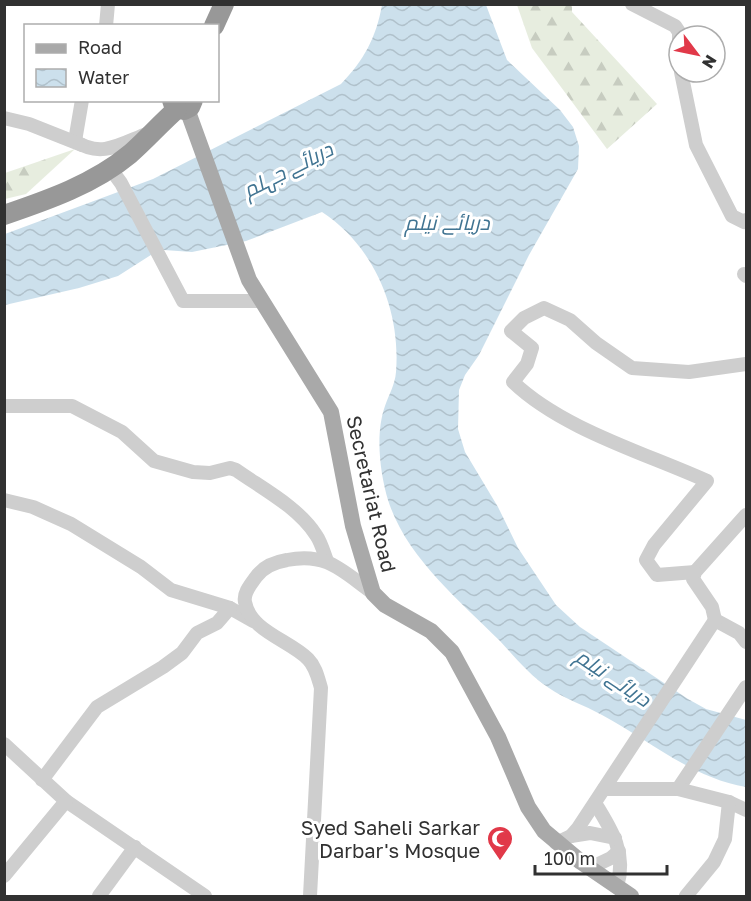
<svg xmlns="http://www.w3.org/2000/svg" width="751" height="901" font-family="'Golos Text',Cairo,sans-serif">
<style>
.forest{fill:url(#forest-firs)}
.water{fill:url(#water-waves)}
.lines{fill:none;stroke-linecap:round;stroke-linejoin:round}
.minor{stroke:#cecece;stroke-width:14}
.major{stroke:#a9a9a9;stroke-width:16}
.highway{stroke:#989898;stroke-width:20}
.labels{text-anchor:middle;stroke-width:6;stroke-linejoin:round;paint-order:stroke}
.street-label{font-size:20px;fill:#313131;stroke:#fff}
.poi-label{font-size:20px;fill:#313131;stroke:#fff;text-anchor:end}
.water-label{font-size:21px;font-style:italic;fill:#407492;stroke:#fff}
</style>
<defs>
<pattern id="forest-firs" width="22" height="20" patternUnits="userSpaceOnUse" patternTransform="scale(1.5)"><rect width="22" height="20" fill="#e7eddf"/><path d="M5 1l3.5 6h-7zM16 11l3.5 6h-7z" fill="#c7ccc0"/></pattern>
<pattern id="water-waves" width="16" height="10" patternUnits="userSpaceOnUse" patternTransform="scale(1.5)"><rect width="16" height="10" fill="#cce0ec"/><path d="M0 5q4-4 8 0t8 0" fill="none" stroke="#b0c1cb"/></pattern>
</defs>
<rect width="100%" height="100%" fill="#fff"/>
<g class="forest">
<polygon points="517,5 572,5 572,12 657,104 607,149 532,48"/>
<polygon points="75,149 26,194 5,199 5,173"/>
</g>
<path class="water" d="M382 5H486L507 60 560 110 573 127 579 146 578 169 529 255 479 355 465 375 459 390 458 429 465 452 498 507 518 548 556 605 580 627 688 699 706 709 746 720V787C692 778 649 740 602 715 584 705 565 699 549 688 530 676 515 657 500 641 459 600 406 557 388 500 380 473 375 434 385 406 389 394 395 385 396 372 401 310 374 246 322 212L246 241 192 252 164 250 154 253 118 276 79 288 5 305V234L153 179 341 84C364 60 376 38 382 5Z"/>
<g class="lines">
<g class="minor">
<polyline points="632,4 675,26 679,32 679,60"/>
<polyline points="106,26 108,4"/>
<polyline points="681,72 696,145 732,216 744,222 746,220"/>
<path d="M82 100 75 141C102 159 122 143 149 133"/>
<polyline points="4,118 29,124 82,145"/>
<polyline points="110,168 121,183 183,301 260,301"/>
<polyline points="744,274 746,276"/>
<path d="M4 406H72L122 432 154 461 193 472 210 473 230 468 236 470C263 489 298 507 316 535 321 542 324 553 327 561"/>
<polyline points="4,500 33,507 71,524 141,567 171,590 230,608 253,621"/>
<polyline points="746,515 695,572 693,579 712,607 715,620 739,633 746,642"/>
<path d="M695 572 657 575 646 560 654 545 707 481C645 453 562 429 513 382L527 364 532 348 511 331 524 318 544 308 570 320 596 343 632 368 689 372 746 364"/>
<polyline points="4,744 66,801 205,896"/>
<polyline points="42,780 97,707 163,667 182,653 197,633 217,623 230,608"/>
<polyline points="604,789 678,789 746,687"/>
<polyline points="678,789 729,802 746,810"/>
<path d="M595 803C612 830 627 854 617 887"/>
<polyline points="571,836 590,833 615,838"/>
<polyline points="556,843 571,836 578,828 715,620"/>
<polyline points="590,868 611,858 619,851"/>
<polyline points="4,876 66,801"/>
<polyline points="99,896 135,847"/>
<path d="M310 896 321 688C318 678 316 667 308 659 289 640 250 631 245 602 243 593 251 584 256 577 263 567 275 562 287 560 327 552 342 571 373 593"/>
<polyline points="686,896 714,862 725,839 729,802"/>
</g>
<polyline class="major" points="187,109 249,280 331,412 353,526 373,593 385,605 431,631 452,652 498,737 528,807 544,831 581,862 631,896"/>
<g class="highway">
<polyline points="214,26 224,4"/>
<polyline points="172,100 174,106 184,110 190,107 193,100"/>
<path d="M4 215C48 200 94 184 130 154 146 140 161 123 177 109"/>
</g>
</g>
<defs>
<symbol id="mosque-pin" viewBox="-11 -11 22 30"><path d="M0 17L-7.5 6A9.5 9.5 0 1 1 7.5 6Z" fill="#e13949" stroke="#fff"/><path d="M3.5-4.9A6 6 0 1 0 3.5 4.9A5 5 0 1 1 3.5-4.9Z" fill="#fff"/></symbol>
</defs>
<g fill-rule="evenodd">
<use href="#mosque-pin" x="485" y="824" width="30" height="40"/>
</g>
<g class="labels">
<g class="street-label">
<text transform="translate(371 494) rotate(77)" y="7">Secretariat Road</text>
</g>
<g class="poi-label">
<text x="480" y="835">Syed Saheli Sarkar<tspan x="480" dy="23">Darbar's Mosque</tspan></text>
</g>
<g class="water-label">
<text transform="translate(288 170) rotate(-27)" y="7">دریائے جہلم</text>
<text x="447" y="230">دریائے نیلم</text>
<text transform="translate(613 678) rotate(34)" y="7">دریائے نیلم</text>
</g>
</g>
<rect width="751" height="901" fill="none" stroke="#313131" stroke-width="12"/>
<rect x="24" y="24" width="195" height="78" fill="#ffffff" stroke="#adadad" stroke-width="1.5"/>
<rect x="36" y="44" width="30" height="9" fill="#a9a9a9" stroke="#adadad" stroke-width="1.5"/>
<text x="78" y="54" font-size="18" fill="#313131">Road</text>
<rect x="36" y="69" width="30" height="18" fill="url(#water-waves)" stroke="#adadad" stroke-width="1.5"/>
<text x="78" y="84" font-size="18" fill="#313131">Water</text>
<g transform="translate(697 54) rotate(122)"><circle r="28" fill="#ffffff" stroke="#adadad" stroke-width="1.5"/>
<path d="M0-4.5L10 22L0 15L-10 22Z" fill="#e13949"/>
<text y="-9" font-size="16" font-weight="bold" text-anchor="middle" fill="#313131">N</text>
</g>
<path d="M535 865v9h132v-9" fill="none" stroke="#313131" stroke-width="3"/>
<text x="544" y="865" font-size="18" fill="#313131" stroke="#ffffff" stroke-width="4.5" paint-order="stroke">100 m</text>
</svg>
